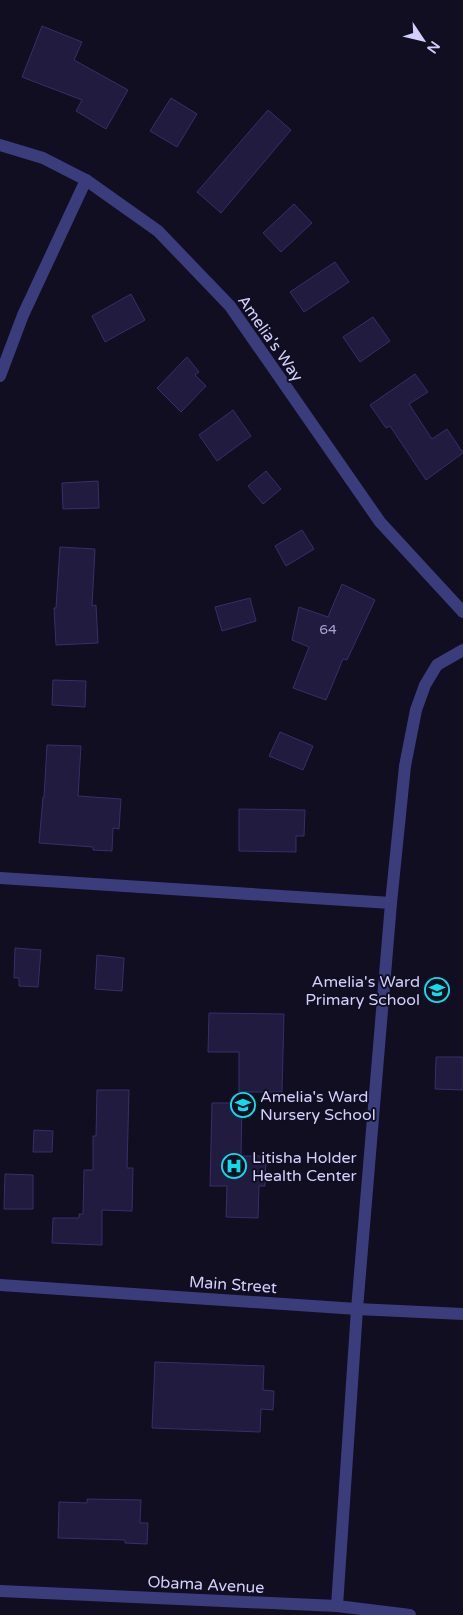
<svg xmlns="http://www.w3.org/2000/svg" width="463" height="1615" font-family="'Varela Round',sans-serif">
<style>
.building{fill:#211b40;stroke:#382e6a}
.lines{fill:none;stroke-linecap:round;stroke-linejoin:round}
.minor{stroke:#3b3c7c;stroke-width:12}
.labels{text-anchor:middle;stroke-width:4;stroke-linejoin:round;paint-order:stroke}
.number-label{font-size:14px;fill:#a6a2ce}
.street-label{font-size:16px;fill:#d2cffd;stroke:#100e20}
.poi-label{font-size:16px;fill:#d2cffd;stroke:#100e20;text-anchor:start}
</style>
<rect width="100%" height="100%" fill="#100e20"/>
<g class="building">
<polygon points="42,26 82,42 74,60 128,90 106,129 76,111 82,100 22,77"/>
<polygon points="171,98 197,114 177,147 150,131"/>
<polygon points="268,110 291,130 221,213 197,192"/>
<polygon points="294,204 312,223 281,252 263,233"/>
<polygon points="335,262 349,282 304,312 290,292"/>
<polygon points="131,294 145,320 105,342 92,316"/>
<polygon points="373,317 390,341 360,362 343,337"/>
<polygon points="187,357 199,372 195,375 206,386 181,412 157,388"/>
<polygon points="415,374 428,392 409,404 432,439 447,429 463,453 426,480 390,426 386,428 370,405"/>
<polygon points="233,410 251,436 217,461 199,435"/>
<polygon points="266,471 281,489 263,504 248,486"/>
<polygon points="98,481 99,508 63,509 62,483"/>
<polygon points="302,530 314,549 286,566 275,546"/>
<polygon points="60,547 95,549 92,606 96,605 98,643 56,645 54,608 56,608"/>
<polygon points="342,584 375,600 347,660 343,659 326,700 293,688 309,647 292,640 299,607 328,617"/>
<polygon points="250,598 256,621 222,631 215,607"/>
<polygon points="53,680 86,681 85,707 52,705"/>
<polygon points="280,732 313,746 303,770 269,756"/>
<polygon points="47,745 81,746 78,796 121,799 119,829 113,828 112,851 93,850 93,847 39,843 43,797 44,797"/>
<polygon points="239,809 305,810 304,836 296,836 296,852 239,851"/>
<polygon points="15,948 41,950 38,987 19,986 19,978 14,978"/>
<polygon points="97,955 124,958 122,991 95,989"/>
<polygon points="209,1013 284,1014 282,1092 239,1092 239,1052 208,1052"/>
<polygon points="436,1057 463,1057 463,1090 435,1089"/>
<polygon points="97,1090 129,1090 127,1168 133,1168 132,1211 102,1210 102,1245 52,1243 53,1218 79,1218 79,1214 83,1214 84,1170 93,1170 93,1136 96,1136"/>
<polygon points="212,1103 242,1103 241,1156 266,1156 265,1186 259,1186 258,1218 226,1217 227,1186 210,1186"/>
<polygon points="34,1130 53,1131 52,1152 33,1152"/>
<polygon points="5,1174 33,1175 33,1209 4,1209"/>
<polygon points="155,1362 264,1366 263,1390 274,1391 273,1410 261,1409 260,1432 152,1428"/>
<polygon points="87,1499 141,1500 140,1523 148,1523 147,1544 125,1543 125,1540 58,1538 59,1502 87,1503"/>
</g>
<g class="lines">
<g class="minor">
<polyline points="0,145 43,158 86,180 158,231 230,306 380,522 463,612"/>
<polyline points="0,376 23,315 86,180"/>
<polyline points="0,878 391,903"/>
<polyline points="0,1285 357,1309 463,1314"/>
<polyline points="0,1591 337,1606 410,1615"/>
<polyline points="337,1606 357,1309 391,903 405,766 416,710 425,685 437,665 463,650"/>
</g>
</g>
<defs>
<symbol id="school-ring" viewBox="-11 -11 22 22"><circle r="9.5" fill="#100e20" stroke="#0cdfeb" stroke-width="1.5"/><path d="M0-5L7-2L0 1L-7-2ZM-4 1L0 2.5L4 1V4Q0 6-4 4Z" fill="#0cdfeb"/></symbol>
<symbol id="hospital-ring" viewBox="-11 -11 22 22"><circle r="9.5" fill="#100e20" stroke="#0cdfeb" stroke-width="1.5"/><path d="M-5-5h3v3.5h4V-5h3V5h-3V1.5h-4V5h-3Z" fill="#0cdfeb"/></symbol>
</defs>
<g fill-rule="evenodd">
<use href="#school-ring" x="423" y="976" width="28" height="28"/>
<use href="#school-ring" x="229" y="1091" width="28" height="28"/>
<use href="#hospital-ring" x="220" y="1152" width="28" height="28"/>
</g>
<g class="labels">
<g class="number-label">
<text x="328" y="634">64</text>
</g>
<g class="street-label">
<text transform="translate(271 338) rotate(55)" y="6">Amelia's Way</text>
<text transform="translate(233 1284) rotate(4)" y="6">Main Street</text>
<text transform="translate(206 1584) rotate(3)" y="6">Obama Avenue</text>
</g>
<g class="poi-label">
<text x="420" y="987" text-anchor="end">Amelia's Ward<tspan x="420" dy="18">Primary School</tspan></text>
<text x="260" y="1102">Amelia's Ward<tspan x="260" dy="18">Nursery School</tspan></text>
<text x="252" y="1163">Litisha Holder<tspan x="252" dy="18">Health Center</tspan></text>
</g>
</g>
<g transform="translate(423 40) rotate(125)" stroke="#100e20" stroke-width="4" paint-order="stroke">
<path d="M0-4L9 19L0 12L-9 19Z" fill="#d2cffd"/>
<text y="-8" font-size="14" font-weight="bold" text-anchor="middle" fill="#d2cffd">N</text>
</g>
</svg>
